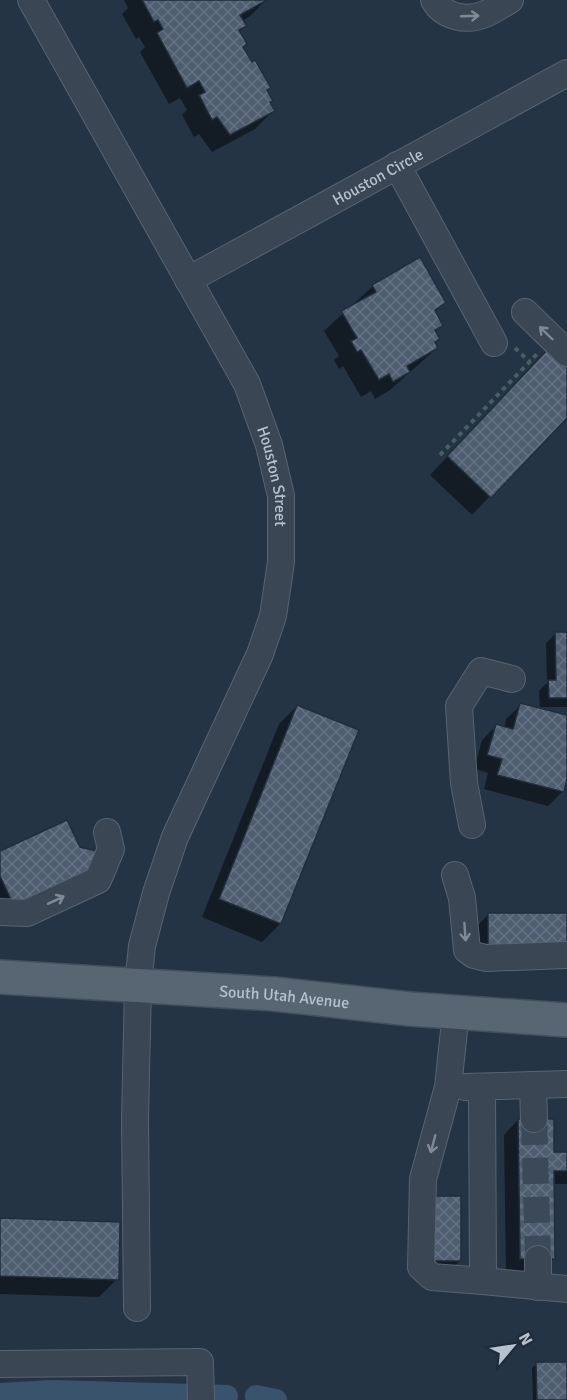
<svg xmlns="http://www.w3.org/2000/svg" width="567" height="1400" font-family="Signika,sans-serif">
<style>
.shadow{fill:#0007}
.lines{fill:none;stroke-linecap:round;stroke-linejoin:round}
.canal{stroke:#3a536d;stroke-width:22}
.building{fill:url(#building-cross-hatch);stroke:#212d3b;stroke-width:1.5}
.minor-tunnel{stroke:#3b4959;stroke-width:26;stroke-dasharray:26 13;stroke-linecap:butt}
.minor-casing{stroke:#586470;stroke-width:28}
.major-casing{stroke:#444f5c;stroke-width:36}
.path{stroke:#466061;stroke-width:4;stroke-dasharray:4.5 4.5;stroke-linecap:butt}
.minor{stroke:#3a4653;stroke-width:26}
.major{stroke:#586573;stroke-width:33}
.oneway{stroke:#7f8a96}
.labels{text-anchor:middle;stroke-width:6;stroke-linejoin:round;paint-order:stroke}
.street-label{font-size:16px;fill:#b7c1cd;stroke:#1f2b39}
</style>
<defs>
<pattern id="building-cross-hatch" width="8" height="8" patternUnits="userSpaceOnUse" patternTransform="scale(1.5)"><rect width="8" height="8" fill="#4e5d6f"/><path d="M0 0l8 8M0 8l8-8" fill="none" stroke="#657282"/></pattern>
</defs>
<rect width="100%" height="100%" fill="#253444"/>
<g class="shadow">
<polygon points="124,0 266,0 250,16 242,21 245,26 239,32 242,48 266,91 273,111 255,129 212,152 199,134 194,137 182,115 187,110 180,98 169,104 140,52 145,47 139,37 136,39 122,14 128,8"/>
<polygon points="373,286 444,303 434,313 441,325 435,332 439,338 434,343 437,348 390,390 375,399 371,391 361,397 343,366 339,369 334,360 339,356 324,331"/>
<polygon points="532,367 567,415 472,515 430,475"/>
<polygon points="556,633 567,633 567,707 540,707 539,691 547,683 546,643"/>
<polygon points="521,705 567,717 567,774 562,792 548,806 484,789 488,773 474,769 482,740 496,726 504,728 506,719"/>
<polygon points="297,706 357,731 280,924 262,942 202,917 279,724"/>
<polygon points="79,848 0,919 0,853"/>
<polygon points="489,914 567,914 475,962 475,928"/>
<polygon points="518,1120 553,1153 567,1153 567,1184 552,1184 554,1258 540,1272 506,1273 504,1135"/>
<polygon points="433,1198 460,1261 450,1270 424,1270"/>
<polygon points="0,1219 117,1279 99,1297 0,1294"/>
<polygon points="537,1364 567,1400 533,1400 532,1368"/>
</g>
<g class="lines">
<g class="canal">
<polyline points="0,1394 52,1391 227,1396"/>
<polyline points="256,1396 276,1400"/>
</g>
</g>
<g class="building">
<polygon points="142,0 267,0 240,15 247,26 239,30 247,44 243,47 252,62 255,60 271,88 267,90 273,101 270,102 275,111 230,135 217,117 212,120 199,95 205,92 199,81 187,88 157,33 163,29 158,20 154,22"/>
<polygon points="420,257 446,303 435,310 443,326 435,330 440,339 435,342 438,348 407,366 410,372 393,382 389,374 379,380 361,350 357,352 351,341 357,338 341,311 376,292 372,285"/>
<polygon points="550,347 567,363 567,418 491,498 447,456"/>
<polygon points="555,632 567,632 567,698 549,698 548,680 556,680"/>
<polygon points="520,703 567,715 567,779 564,792 497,775 502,759 487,755 496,724 513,729"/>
<polygon points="297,705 359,730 281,924 219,899"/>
<polygon points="67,820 80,847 101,852 97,870 15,908 0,876 0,851"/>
<rect x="488" y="913" width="79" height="36"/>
<polygon points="518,1119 554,1119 554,1152 567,1152 567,1171 554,1171 555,1259 520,1259"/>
<rect x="433" y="1196" width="28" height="65"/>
<polygon points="0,1218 120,1222 119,1280 0,1276"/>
<polygon points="536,1362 567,1362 567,1400 537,1400"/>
</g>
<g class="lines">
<polyline class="minor-tunnel" points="534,1119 538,1259"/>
<defs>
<g id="minor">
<path id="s1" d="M31 0 247 384 269 445 281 496V562L273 616 260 654 175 837 156 893 142 946 138 985 135 1119 137 1308"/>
<path d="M434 0C443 17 467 22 485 14 493 11 501 5 510 0"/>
<polyline points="397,165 494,343"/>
<path id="s2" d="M188 280 567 73"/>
<polyline points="525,312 567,353"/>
<polyline points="472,825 464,783 459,706 481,671 512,679"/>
<polyline points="455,875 462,898 467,950 474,955 486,958 567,955"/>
<polyline points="0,912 27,913 98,880 111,849 107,832"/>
<polyline points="456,1012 448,1087 423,1179 421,1267 432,1277 483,1281"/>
<polyline points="533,1085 534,1119"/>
<polyline points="465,1087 567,1084"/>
<polyline points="482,1087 483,1281 567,1289"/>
<polyline points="538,1259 538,1287"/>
<polyline points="0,1364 200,1362 201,1400"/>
</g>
<g id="major">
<path id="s3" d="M0 977 274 994 410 1009 567 1020"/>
</g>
</defs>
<use href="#minor" class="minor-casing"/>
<use href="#major" class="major-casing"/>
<g class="path">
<polyline points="515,348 530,362"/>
<polyline points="440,455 538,353"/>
</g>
<use href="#minor" class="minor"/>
<use href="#major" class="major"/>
</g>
<defs><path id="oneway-shaft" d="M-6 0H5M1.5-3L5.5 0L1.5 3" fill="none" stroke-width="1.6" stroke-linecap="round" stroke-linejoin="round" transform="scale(1.5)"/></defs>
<g class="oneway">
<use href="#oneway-shaft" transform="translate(470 16) rotate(-2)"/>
<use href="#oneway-shaft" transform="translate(546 333) rotate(-136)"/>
<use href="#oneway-shaft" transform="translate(56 900) rotate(-25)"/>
<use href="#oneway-shaft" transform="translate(465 932) rotate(86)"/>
<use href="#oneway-shaft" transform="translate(433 1144) rotate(105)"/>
</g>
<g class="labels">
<g class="street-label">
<text dy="6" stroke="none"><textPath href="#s2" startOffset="216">Houston Circle</textPath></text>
<text dy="6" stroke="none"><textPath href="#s1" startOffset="537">Houston Street</textPath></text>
<text dy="6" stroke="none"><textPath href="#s3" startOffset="285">South Utah Avenue</textPath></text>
</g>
</g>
<g transform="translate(513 1346) rotate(61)" stroke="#1f2b39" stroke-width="4.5" paint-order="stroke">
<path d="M0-4.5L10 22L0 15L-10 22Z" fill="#b7c1cd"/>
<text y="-9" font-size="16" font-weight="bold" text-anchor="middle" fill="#b7c1cd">N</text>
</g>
</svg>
